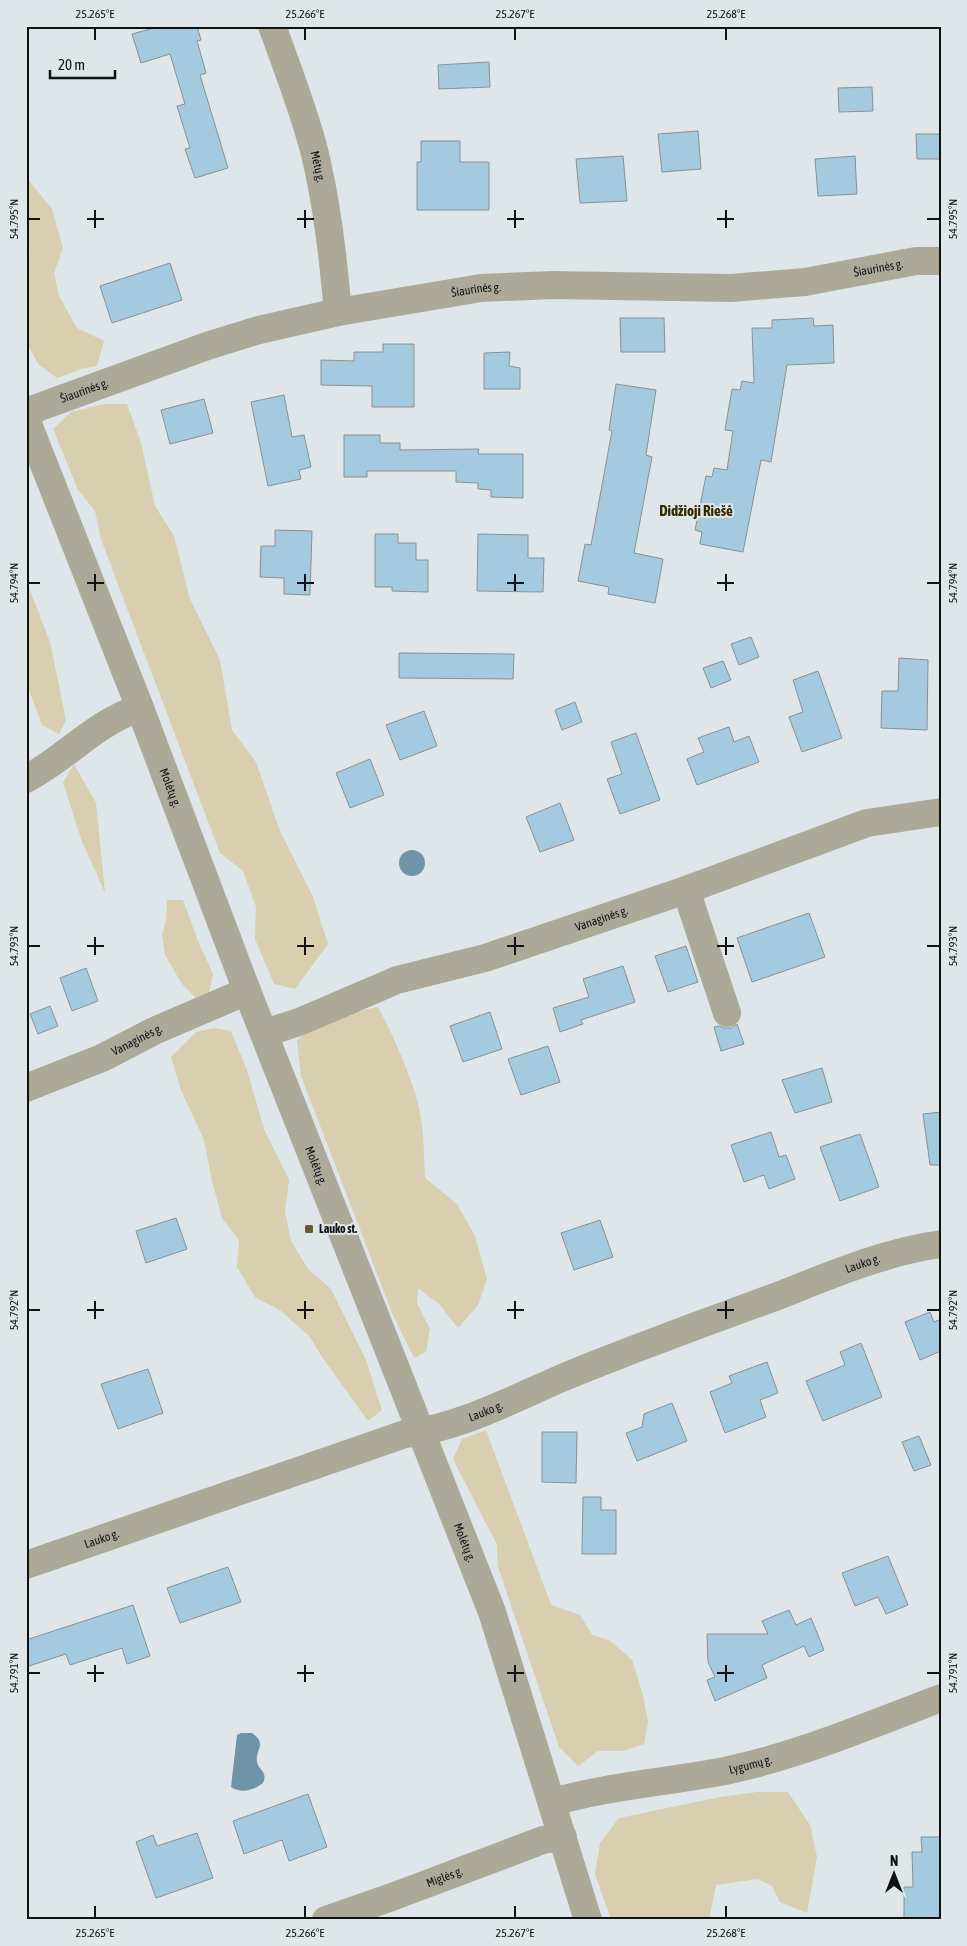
<svg xmlns="http://www.w3.org/2000/svg" width="967" height="1946" font-family="'Asap Condensed',sans-serif">
<style>
.green{fill:#d7cfaf}
.water{fill:#6f94a7}
.building{fill:#a3cade;stroke:#8a9093}
.lines{fill:none;stroke-linecap:round;stroke-linejoin:round}
.minor{stroke:#ada999;stroke-width:28}
.ticks{fill:none;stroke:#0f1112;stroke-width:2}
.poi-dot{fill:#695d2a;stroke:#dfe6e9;stroke-width:2}
.labels{text-anchor:middle;stroke-width:4;stroke-linejoin:round;paint-order:stroke}
.street-label{font-size:12px;fill:#0f1112;stroke:#dfe6e9}
.poi-label{font-size:12px;font-weight:bold;fill:#0f1112;stroke:#dfe6e9;text-anchor:start}
.quarter-label{font-size:15px;font-weight:bold;fill:#342a00;stroke:#dfe6e9}
.neatline{fill:none;stroke:#0f1112;stroke-width:2}
.ticks-label{font-size:12px;text-anchor:middle;fill:#0f1112}
</style>
<rect width="100%" height="100%" fill="#dfe6e9"/>
<g class="green">
<polygon points="26,177 52,209 63,248 54,273 59,296 77,328 104,341 97,366 82,369 57,378 38,364 26,341 26,255 30,252 26,243"/>
<polygon points="105,404 127,404 141,443 155,506 174,536 190,599 220,660 232,730 256,762 280,831 313,897 328,944 295,989 274,984 255,939 256,907 243,871 220,853 125,603 101,539 95,511 78,490 53,429 71,412"/>
<polygon points="26,580 50,642 66,720 59,734 42,725 26,682"/>
<polygon points="74,764 96,803 105,893 81,839 63,782"/>
<polygon points="167,900 183,900 198,941 213,974 209,994 197,999 182,984 165,955 162,934 166,920"/>
<path d="M378 1007C394 1038 409 1070 418 1104 424 1128 424 1154 425 1178L457 1204 475 1236 487 1279 478 1305 458 1328 439 1304 418 1288 417 1303 430 1329 426 1352 414 1358 393 1315 301 1076 297 1040C325 1019 344 1014 378 1007Z"/>
<polygon points="214,1028 231,1031 247,1070 264,1129 289,1180 285,1212 291,1241 308,1269 331,1289 366,1360 382,1410 368,1421 322,1357 310,1337 281,1311 255,1297 237,1267 239,1240 222,1218 212,1181 204,1140 181,1090 171,1057 196,1032"/>
<polygon points="486,1430 551,1605 580,1615 592,1635 609,1640 632,1660 643,1695 648,1722 644,1744 623,1751 598,1751 578,1766 559,1747 498,1567 497,1545 453,1459 462,1439"/>
<polygon points="757,1792 788,1792 810,1825 817,1857 807,1913 780,1902 772,1886 758,1879 716,1885 710,1915 712,1920 611,1920 595,1874 600,1843 619,1818 720,1797"/>
</g>
<g class="water">
<circle cx="412" cy="863" r="13"/>
<path d="M241 1733H252C268 1745 255 1748 257 1762 259 1771 268 1771 263 1783 254 1790 242 1794 231 1787L237 1735Z"/>
</g>
<g class="building">
<polygon points="161,26 197,26 201,40 197,41 206,73 200,75 228,168 195,178 185,149 190,148 177,106 185,104 170,54 141,63 132,34"/>
<polygon points="489,62 490,87 439,89 438,65"/>
<polygon points="872,87 873,111 839,112 838,88"/>
<polygon points="698,131 701,169 662,172 658,134"/>
<polygon points="916,134 941,134 941,159 917,159"/>
<polygon points="421,141 460,141 460,162 489,162 489,210 417,210 417,162 421,162"/>
<polygon points="623,156 627,201 580,203 576,159"/>
<polygon points="855,156 857,194 818,196 815,159"/>
<polygon points="170,263 182,300 112,323 100,286"/>
<polygon points="620,318 664,318 665,352 621,352"/>
<polygon points="813,318 814,326 833,325 834,363 787,365 771,462 761,460 743,552 700,544 702,532 695,530 706,476 712,477 714,468 727,470 733,431 725,430 732,389 740,390 742,381 754,383 752,328 772,328 772,320"/>
<polygon points="383,344 414,344 414,407 372,407 372,386 321,385 321,360 354,361 354,352 383,352"/>
<polygon points="510,352 509,366 520,368 520,389 484,389 484,353"/>
<polygon points="616,384 656,390 646,455 652,457 634,553 663,559 655,603 608,594 609,587 578,581 585,544 591,545 612,431 609,430"/>
<polygon points="284,395 292,437 304,435 311,467 299,470 301,479 268,486 251,402"/>
<polygon points="204,399 213,433 170,444 161,410"/>
<polygon points="344,435 380,435 380,443 400,443 400,450 479,449 478,454 523,454 523,498 491,497 491,490 478,489 478,483 456,482 456,471 367,471 367,477 344,477"/>
<polygon points="275,530 312,531 310,595 284,594 284,578 260,577 261,546 275,546"/>
<polygon points="375,534 398,534 398,543 416,543 416,560 428,560 428,592 392,591 392,587 375,587"/>
<polygon points="478,534 528,535 528,558 544,558 543,592 477,591"/>
<polygon points="751,637 759,657 739,665 731,644"/>
<polygon points="399,653 514,654 513,679 399,678"/>
<polygon points="899,658 928,660 927,730 881,728 882,691 898,691"/>
<polygon points="723,661 731,680 711,688 703,668"/>
<polygon points="818,671 842,738 802,752 789,717 803,712 793,680"/>
<polygon points="575,702 582,722 562,730 555,710"/>
<polygon points="424,711 437,746 400,760 386,725"/>
<polygon points="729,727 734,742 749,736 759,762 697,785 687,759 704,752 698,738"/>
<polygon points="636,733 660,800 620,814 607,779 622,774 611,742"/>
<polygon points="370,759 384,795 350,808 336,773"/>
<polygon points="560,803 574,840 540,852 526,817"/>
<polygon points="809,913 825,957 752,982 737,938"/>
<polygon points="686,946 698,982 668,992 655,956"/>
<polygon points="623,966 635,1002 581,1020 583,1024 560,1032 553,1008 589,997 583,979"/>
<polygon points="86,968 98,1001 72,1011 60,978"/>
<polygon points="50,1006 58,1026 38,1034 30,1014"/>
<polygon points="490,1012 502,1049 463,1062 450,1026"/>
<polygon points="737,1024 744,1044 721,1051 714,1027 719,1026 724,1028 731,1028"/>
<polygon points="548,1046 560,1082 521,1095 508,1059"/>
<polygon points="822,1068 832,1102 795,1113 782,1080"/>
<polygon points="941,1112 941,1165 930,1165 923,1114"/>
<polygon points="771,1132 779,1157 786,1155 795,1179 769,1189 764,1175 744,1182 731,1145"/>
<polygon points="860,1134 879,1187 840,1201 820,1147"/>
<polygon points="176,1218 187,1249 146,1263 136,1231"/>
<polygon points="600,1220 613,1257 574,1270 561,1233"/>
<polygon points="930,1312 934,1322 941,1319 941,1351 920,1360 905,1322"/>
<polygon points="861,1343 882,1397 823,1421 806,1381 845,1365 840,1352"/>
<polygon points="767,1362 778,1393 760,1400 766,1417 725,1433 710,1392 732,1383 729,1376"/>
<polygon points="148,1369 163,1413 118,1429 101,1384"/>
<polygon points="672,1403 687,1441 637,1461 626,1433 642,1427 644,1414"/>
<polygon points="542,1432 577,1432 576,1483 542,1482"/>
<polygon points="919,1436 931,1465 914,1471 902,1442"/>
<polygon points="583,1497 601,1497 601,1510 616,1510 616,1554 582,1554"/>
<polygon points="888,1556 908,1605 886,1614 878,1597 855,1606 842,1573"/>
<polygon points="228,1567 241,1602 180,1623 167,1588"/>
<polygon points="133,1605 150,1656 127,1664 122,1648 70,1665 66,1654 26,1667 26,1640"/>
<polygon points="789,1610 796,1625 811,1618 824,1650 809,1657 804,1646 762,1665 767,1678 715,1701 707,1680 715,1677 708,1662 707,1634 768,1634 762,1621"/>
<polygon points="308,1794 327,1847 289,1861 282,1840 244,1854 233,1821"/>
<polygon points="197,1833 213,1878 156,1898 136,1842 153,1835 157,1846"/>
<polygon points="921,1837 941,1837 941,1920 904,1918 904,1887 913,1887 912,1852 922,1852"/>
</g>
<g class="lines">
<g class="minor">
<path id="s1" d="M272 26C287 67 303 108 314 150 327 203 333 258 338 312"/>
<path id="s2" d="M26 412 207 346 259 330 338 312 481 288 553 285 731 288 805 282 916 261H941"/>
<path id="s3" d="M26 419 140 708 247 991 492 1612 588 1920"/>
<path d="M26 779C66 758 96 722 140 708"/>
<polyline points="686,890 727,1013"/>
<path id="s4" d="M265 1033 299 1022 397 980 485 958 686 890 867 823 941 812"/>
<path id="s5" d="M26 1088 102 1058 154 1031 247 991"/>
<path id="s6" d="M26 1565 405 1434C459 1428 513 1399 562 1378 632 1349 704 1323 775 1297 829 1276 883 1252 941 1244"/>
<path id="s7" d="M553 1802C609 1786 667 1782 725 1771 800 1755 870 1725 941 1698"/>
<path id="s8" d="M326 1920 392 1897 543 1840 563 1837"/>
</g>
</g>
<path class="ticks" d="M95 28V40M305 28V40M515 28V40M726 28V40M95 210V228M305 210V228M515 210V228M726 210V228M28 219H40M87 219H104M297 219H314M507 219H524M717 219H734M927 219H940M95 574V591M305 574V591M515 574V591M726 574V591M28 583H40M87 583H104M297 583H314M507 583H524M717 583H734M927 583H940M95 937V955M305 937V955M515 937V955M726 937V955M28 946H40M87 946H104M297 946H314M507 946H524M717 946H734M927 946H940M95 1301V1319M305 1301V1319M515 1301V1319M726 1301V1319M28 1310H40M87 1310H104M297 1310H314M507 1310H524M717 1310H734M927 1310H940M95 1665V1682M305 1665V1682M515 1665V1682M726 1665V1682M28 1673H40M87 1673H104M297 1673H314M507 1673H524M717 1673H734M927 1673H940M95 1906V1918M305 1906V1918M515 1906V1918M726 1906V1918"/>
<rect class="poi-dot" x="304" y="1224" width="10" height="10" rx="2.5"/>
<g class="labels">
<g class="street-label">
<text dy="4" stroke="none"><textPath href="#s1" startOffset="148">Mėtų g.</textPath></text>
<text dy="4" stroke="none"><textPath href="#s2" startOffset="872">Šiaurinės g.</textPath></text>
<text dy="4" stroke="none"><textPath href="#s2" startOffset="468">Šiaurinės g.</textPath></text>
<text dy="4" stroke="none"><textPath href="#s2" startOffset="62">Šiaurinės g.</textPath></text>
<text dy="4" stroke="none"><textPath href="#s3" startOffset="396">Molėtų g.</textPath></text>
<text dy="4" stroke="none"><textPath href="#s4" startOffset="356">Vanaginės g.</textPath></text>
<text dy="4" stroke="none"><textPath href="#s5" startOffset="121">Vanaginės g.</textPath></text>
<text dy="4" stroke="none"><textPath href="#s3" startOffset="801">Molėtų g.</textPath></text>
<text dy="4" stroke="none"><textPath href="#s6" startOffset="890">Lauko g.</textPath></text>
<text dy="4" stroke="none"><textPath href="#s6" startOffset="485">Lauko g.</textPath></text>
<text dy="4" stroke="none"><textPath href="#s6" startOffset="80">Lauko g.</textPath></text>
<text dy="4" stroke="none"><textPath href="#s3" startOffset="1206">Molėtų g.</textPath></text>
<text dy="4" stroke="none"><textPath href="#s7" startOffset="201">Lygumų g.</textPath></text>
<text dy="4" stroke="none"><textPath href="#s8" startOffset="126">Miglės g.</textPath></text>
</g>
<g class="poi-label">
<text x="319" y="1233">Lauko st.</text>
</g>
<g class="quarter-label">
<text x="696" y="516">Didžioji Riešė</text>
</g>
</g>
<rect width="967" height="1946" fill="none" stroke="#dfe6e9" stroke-width="55"/>
<g transform="translate(894 1874)" stroke="#dfe6e9" stroke-width="4" paint-order="stroke">
<path d="M0-4L9 19L0 12L-9 19Z" fill="#0f1112"/>
<text y="-8" font-size="14" font-weight="bold" text-anchor="middle" fill="#0f1112">N</text>
</g>
<path d="M50 70v8h65v-8" fill="none" stroke="#0f1112" stroke-width="2.5"/>
<text x="58" y="70" font-size="15" fill="#0f1112" stroke="#dfe6e9" stroke-width="4" paint-order="stroke">20 m</text>
<rect x="28" y="28" width="912" height="1890" class="neatline"/>
<g class="ticks-label">
<text x="95" y="18">25.265°E</text>
<text x="305" y="18">25.266°E</text>
<text x="515" y="18">25.267°E</text>
<text x="726" y="18">25.268°E</text>
<text transform="translate(14 219) rotate(-90)" y="4">54.795°N</text>
<text transform="translate(953 219) rotate(-90)" y="4">54.795°N</text>
<text transform="translate(14 583) rotate(-90)" y="4">54.794°N</text>
<text transform="translate(953 583) rotate(-90)" y="4">54.794°N</text>
<text transform="translate(14 946) rotate(-90)" y="4">54.793°N</text>
<text transform="translate(953 946) rotate(-90)" y="4">54.793°N</text>
<text transform="translate(14 1310) rotate(-90)" y="4">54.792°N</text>
<text transform="translate(953 1310) rotate(-90)" y="4">54.792°N</text>
<text transform="translate(14 1673) rotate(-90)" y="4">54.791°N</text>
<text transform="translate(953 1673) rotate(-90)" y="4">54.791°N</text>
<text x="95" y="1937">25.265°E</text>
<text x="305" y="1937">25.266°E</text>
<text x="515" y="1937">25.267°E</text>
<text x="726" y="1937">25.268°E</text>
</g>
</svg>
